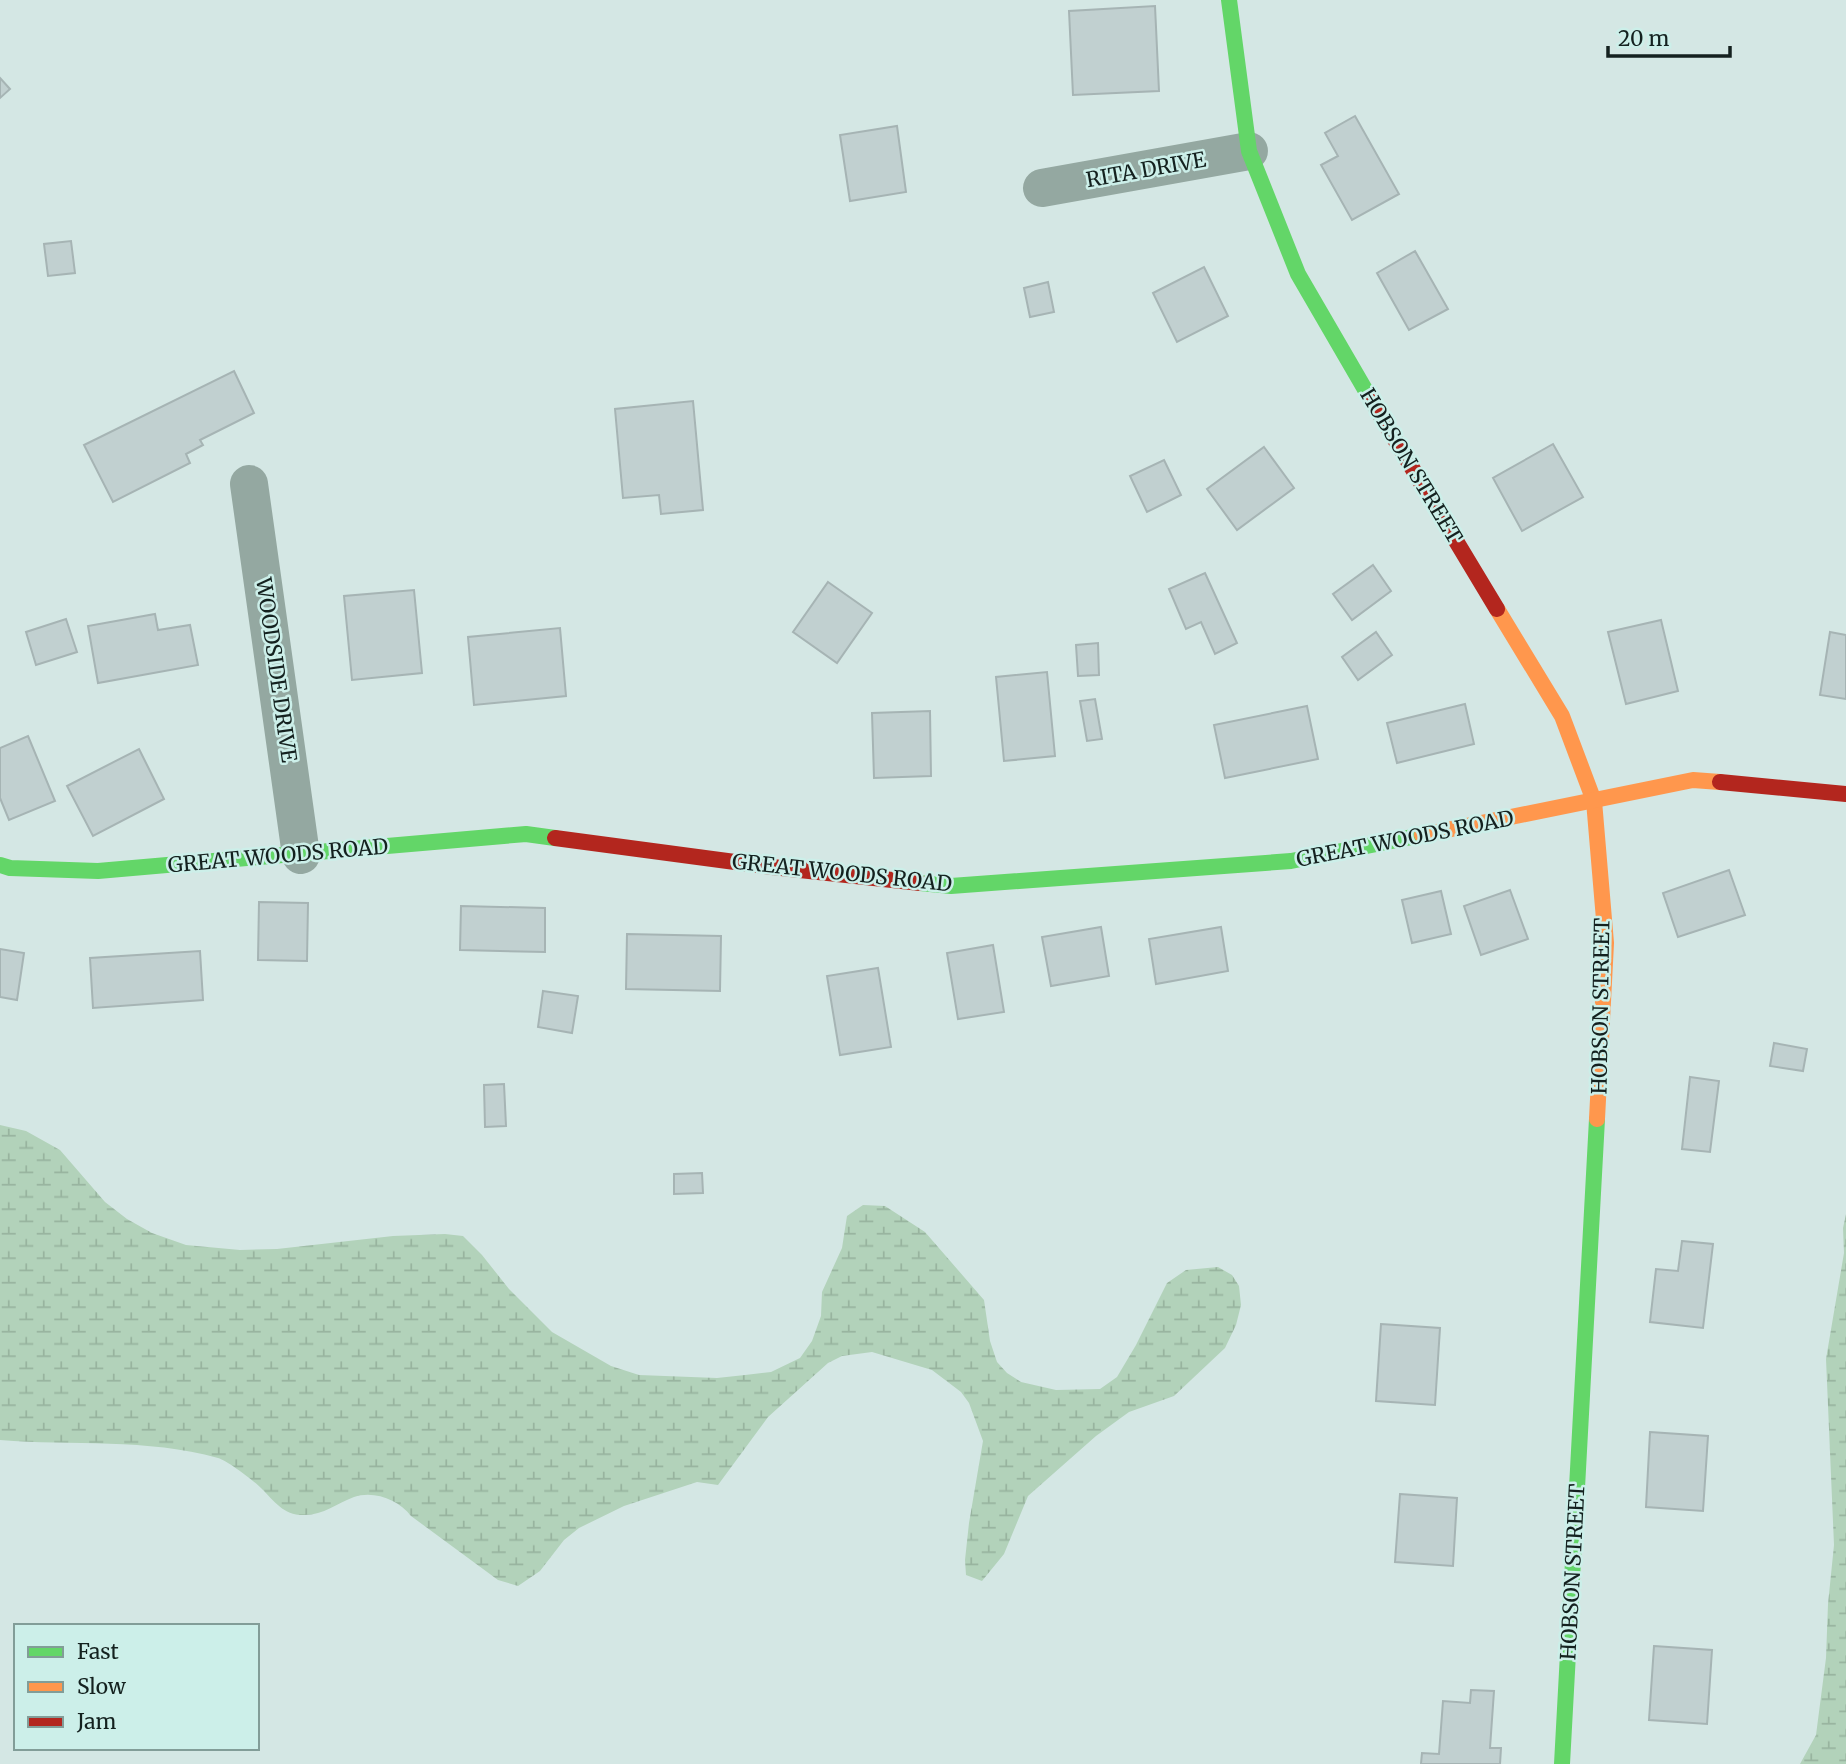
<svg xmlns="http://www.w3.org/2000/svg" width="1846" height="1764" font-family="Merriweather,serif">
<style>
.wetland{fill:url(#wetland-marsh)}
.building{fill:#c1d0d0;stroke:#a6b4b4;stroke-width:2}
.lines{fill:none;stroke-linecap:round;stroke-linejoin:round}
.street{stroke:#94a8a1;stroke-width:38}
.fast{stroke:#63d668;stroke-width:16}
.slow{stroke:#ff974d;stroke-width:16}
.jam{stroke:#b3261e;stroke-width:16}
.labels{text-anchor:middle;stroke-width:5;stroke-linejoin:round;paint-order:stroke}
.street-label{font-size:21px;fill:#14211f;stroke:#ccefe9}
</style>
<defs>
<pattern id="wetland-marsh" width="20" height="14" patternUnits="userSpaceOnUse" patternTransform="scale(1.75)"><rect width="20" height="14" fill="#b2d2ba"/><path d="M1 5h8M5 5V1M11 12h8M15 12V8" fill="none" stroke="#98b49f"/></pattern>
</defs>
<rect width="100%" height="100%" fill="#d4e7e4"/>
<g class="wetland">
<path d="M0 1125 26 1131 60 1150 105 1202 127 1219 152 1233 186 1245 240 1250 277 1249 393 1236 445 1234 463 1236 482 1255 509 1289 552 1332 611 1366 639 1375 717 1378 745 1375 771 1372 800 1358 812 1341 821 1316 822 1292 842 1248 847 1216 863 1205 885 1206 925 1232 984 1300 990 1341 997 1362 1007 1373 1021 1382 1056 1390 1100 1389 1117 1377 1136 1345 1167 1283 1186 1270 1218 1267 1232 1275 1239 1286 1241 1305 1236 1325 1225 1348 1174 1396 1129 1412 1096 1436 1028 1496 1004 1554 982 1581 966 1575 965 1560 969 1523 983 1441 969 1403 961 1392 932 1370 872 1352 842 1356 828 1363 768 1417 718 1485 697 1482 624 1506 579 1528 564 1540 540 1571 518 1586 498 1580 411 1516C399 1500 374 1490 354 1497 338 1503 323 1515 305 1515 284 1516 275 1502 261 1488 254 1481 228 1461 218 1458 147 1438 72 1446 0 1440Z"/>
<polygon points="1846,1214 1846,1764 1800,1764 1816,1735 1826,1658 1828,1604 1834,1545 1826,1359 1844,1253 1843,1228"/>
</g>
<g class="building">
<polygon points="1155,6 1159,91 1073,95 1069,11"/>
<polygon points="0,78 10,89 0,98"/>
<polygon points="1355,116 1399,194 1352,220 1321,165 1338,156 1325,133"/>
<polygon points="897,126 906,192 850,201 840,135"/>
<polygon points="71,241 75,273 48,276 44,244"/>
<polygon points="1415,251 1448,309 1409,330 1377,273"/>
<polygon points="1204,267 1228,316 1177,342 1153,293"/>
<polygon points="1048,282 1054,312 1030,317 1024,288"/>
<polygon points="234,371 254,413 200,440 203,445 186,454 190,463 113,502 84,445"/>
<polygon points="693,401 703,510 661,514 659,495 623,498 615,409"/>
<polygon points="1553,444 1583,497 1522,531 1493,478"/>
<polygon points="1264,447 1294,488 1237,530 1207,489"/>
<polygon points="1164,460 1181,495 1147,512 1130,476"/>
<polygon points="1373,565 1391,591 1352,620 1333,594"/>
<polygon points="1205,573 1237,643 1215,654 1201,622 1186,629 1169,589"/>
<polygon points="828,582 872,613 837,663 793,632"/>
<polygon points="414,590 422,673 352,680 344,596"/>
<polygon points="155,614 158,630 190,625 198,665 98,683 88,626"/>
<polygon points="66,619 77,652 36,665 26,632"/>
<polygon points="1661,620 1678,691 1626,704 1608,632"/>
<polygon points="560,628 566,696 474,705 468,637"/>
<polygon points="1376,632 1392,655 1358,680 1342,657"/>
<polygon points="1830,632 1846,635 1846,699 1820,695"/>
<polygon points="1098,643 1099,675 1078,676 1076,645"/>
<polygon points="1047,672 1055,756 1004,761 996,677"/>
<polygon points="1095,699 1102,739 1087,741 1080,701"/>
<polygon points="1465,704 1474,744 1397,763 1387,723"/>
<polygon points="1307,706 1318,759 1225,778 1214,725"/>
<polygon points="930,711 931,776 874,778 872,713"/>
<polygon points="28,736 55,801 9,820 0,798 0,748"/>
<polygon points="139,749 164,799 93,836 67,786"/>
<polygon points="1729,870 1745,915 1678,937 1663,893"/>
<polygon points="1510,890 1528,939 1481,955 1464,906"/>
<polygon points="1441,891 1451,934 1412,943 1402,900"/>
<polygon points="259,902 308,903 307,961 258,960"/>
<polygon points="461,906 545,908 545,952 460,950"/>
<polygon points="1101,927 1109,976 1051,986 1042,937"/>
<polygon points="1221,927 1228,971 1156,984 1149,939"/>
<polygon points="627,934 721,936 720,991 626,989"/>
<polygon points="993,945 1004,1012 958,1019 947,953"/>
<polygon points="0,949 24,953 17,1000 0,997"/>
<polygon points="200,951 203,1000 93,1008 90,958"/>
<polygon points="878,968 891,1047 840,1055 827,976"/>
<polygon points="543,991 578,996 572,1033 538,1027"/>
<polygon points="1774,1043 1807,1049 1803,1071 1770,1066"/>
<polygon points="1690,1077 1719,1081 1710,1152 1682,1149"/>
<polygon points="504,1084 506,1126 485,1127 484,1085"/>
<polygon points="702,1173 703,1193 674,1194 674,1174"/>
<polygon points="1682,1241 1713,1244 1703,1328 1650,1322 1656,1269 1678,1271"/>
<polygon points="1381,1324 1440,1328 1435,1405 1376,1401"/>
<polygon points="1650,1432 1708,1436 1703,1511 1646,1507"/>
<polygon points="1400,1494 1457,1498 1453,1566 1395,1562"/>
<polygon points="1654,1646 1712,1650 1707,1724 1649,1720"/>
<polygon points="1471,1690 1494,1691 1490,1748 1501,1748 1500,1764 1421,1764 1422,1753 1439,1754 1443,1701 1470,1703"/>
</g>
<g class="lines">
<g class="street">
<polyline points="1042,188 1249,151"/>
<polyline points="249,484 301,855"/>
</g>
<g class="fast">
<polyline points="1229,0 1249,151 1298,274 1370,398"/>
<polyline points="0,865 10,868 98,871 526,834 555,838"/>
<polyline points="920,883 951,886 1291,861 1422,835"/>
<polyline points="1562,1764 1597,1119"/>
</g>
<g class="slow">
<polyline points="1497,609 1562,716 1594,801 1606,943 1597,1119"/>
<polyline points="1422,835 1693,780 1720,782"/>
</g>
<g class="jam">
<polyline points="1370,398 1497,609"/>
<polyline points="1720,782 1846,794"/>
<polyline points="555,838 772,867 920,883"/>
</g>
</g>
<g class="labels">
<g class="street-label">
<text transform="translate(1146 170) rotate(-10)" y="7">RITA DRIVE</text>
<text transform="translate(1411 466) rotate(59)" y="7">HOBSON STREET</text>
<text transform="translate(276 670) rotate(82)" y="7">WOODSIDE DRIVE</text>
<text transform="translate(1405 839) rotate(-11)" y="7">GREAT WOODS ROAD</text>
<text transform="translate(278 856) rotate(-5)" y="7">GREAT WOODS ROAD</text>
<text transform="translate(842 873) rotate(6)" y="7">GREAT WOODS ROAD</text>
<text transform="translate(1601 1006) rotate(-89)" y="7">HOBSON STREET</text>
<text transform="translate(1573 1572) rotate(-87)" y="7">HOBSON STREET</text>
</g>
</g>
<rect x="14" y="1624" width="245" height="126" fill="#ccefe9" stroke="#829d98" stroke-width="2"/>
<rect x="28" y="1647" width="35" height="10" fill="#63d668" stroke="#829d98" stroke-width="2"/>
<text x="77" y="1659" font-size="21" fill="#14211f">Fast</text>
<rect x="28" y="1682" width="35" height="10" fill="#ff974d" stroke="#829d98" stroke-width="2"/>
<text x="77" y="1694" font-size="21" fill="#14211f">Slow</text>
<rect x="28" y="1717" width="35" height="10" fill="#b3261e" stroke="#829d98" stroke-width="2"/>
<text x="77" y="1729" font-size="21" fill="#14211f">Jam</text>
<path d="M1608 46v10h122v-10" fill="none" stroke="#14211f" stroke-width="3.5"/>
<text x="1618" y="46" font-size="21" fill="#14211f" stroke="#ccefe9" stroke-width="5" paint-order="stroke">20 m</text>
</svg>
